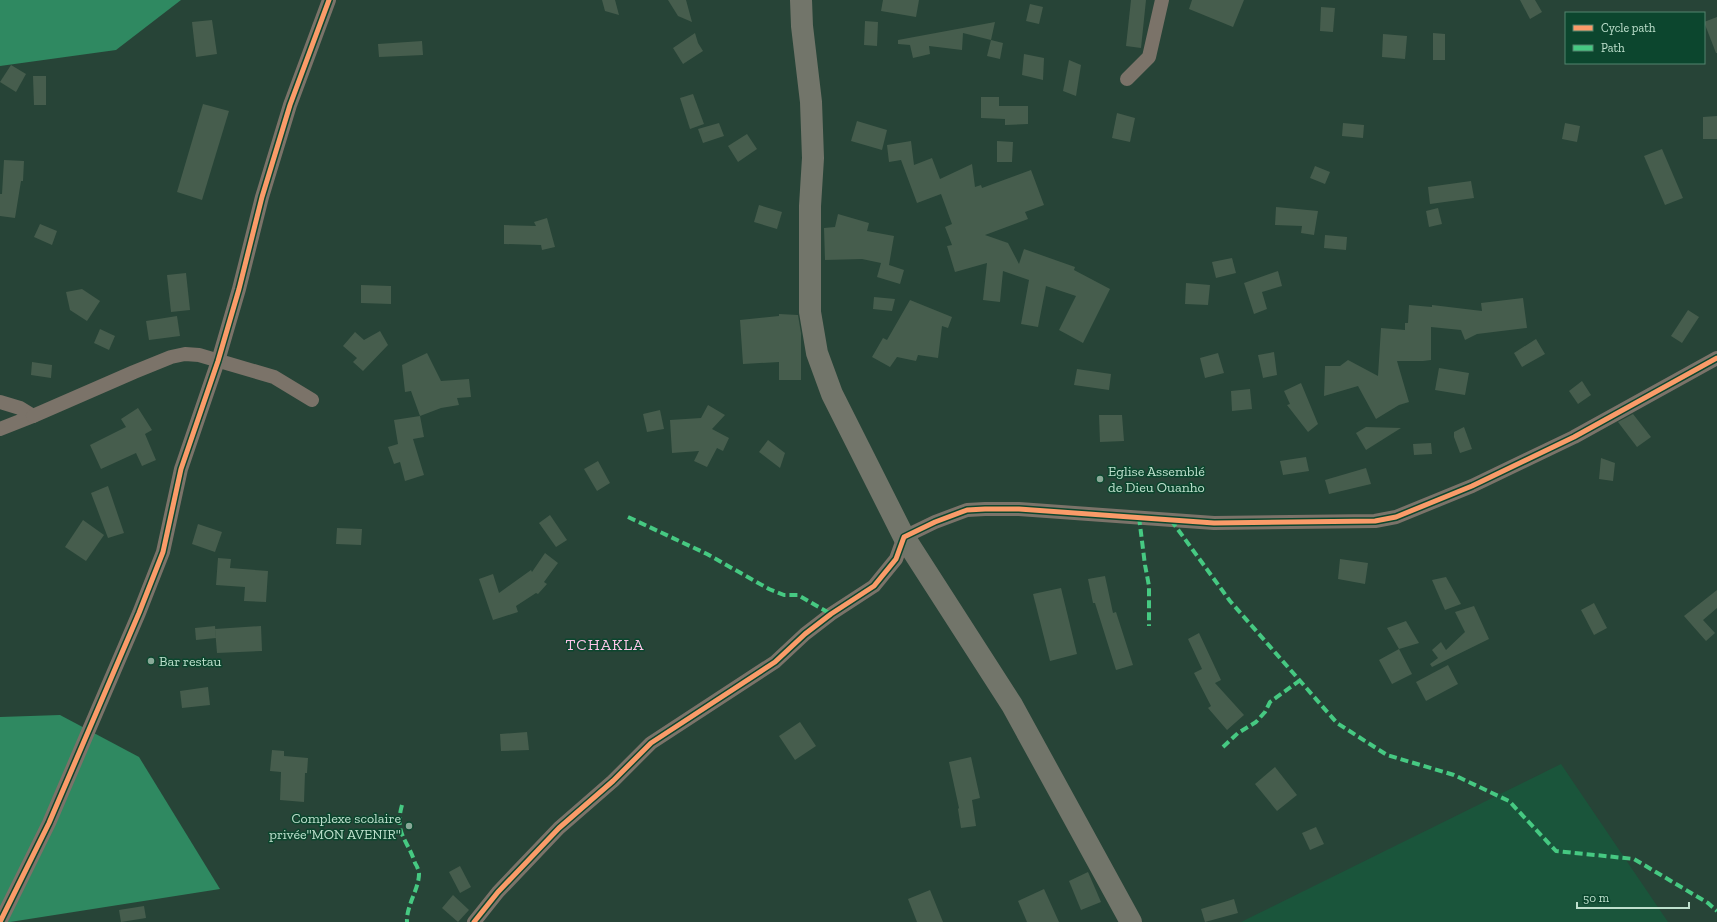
<svg xmlns="http://www.w3.org/2000/svg" width="1717" height="922" font-family="'Zilla Slab',serif">
<style>
.built{fill:#1a553b}
.forest{fill:#2f8961}
.building{fill:#465d4d}
.lines{fill:none;stroke-linecap:round;stroke-linejoin:round}
.minor{stroke:#7b7369;stroke-width:14}
.primary{stroke:#72756a;stroke-width:22}
.quiet{stroke:#46c982;stroke-width:4;stroke-dasharray:8 4;stroke-linecap:butt}
.cycleway-casing{stroke:#0c462e;stroke-width:8}
.cycleway{stroke:#fa9b69;stroke-width:5}
.poi-dot{fill:#89a998;stroke:#0c462e;stroke-width:1.5}
.labels{text-anchor:middle;stroke-width:3;stroke-linejoin:round;paint-order:stroke}
.poi-label{font-size:14px;fill:#bee0cd;stroke:#0c462e;text-anchor:start}
.quarter-label{font-size:16px;letter-spacing:1px;fill:#fec5e9;stroke:#0c462e}
</style>
<rect width="100%" height="100%" fill="#274437"/>
<polygon class="built" points="1561,764 1668,922 1241,922"/>
<g class="forest">
<polygon points="0,0 181,0 116,50 0,66"/>
<polygon points="60,715 139,757 220,889 10,922 0,922 0,717"/>
</g>
<g class="building">
<polygon points="602,0 615,0 619,15 605,11"/>
<polygon points="668,0 686,0 692,22 678,16"/>
<polygon points="883,0 919,0 916,17 881,11"/>
<polygon points="1131,0 1146,0 1141,48 1126,46"/>
<polygon points="1192,0 1244,0 1233,27 1189,9"/>
<polygon points="1520,0 1535,0 1542,12 1530,19"/>
<polygon points="1030,4 1043,7 1039,24 1026,21"/>
<polygon points="1321,7 1335,8 1333,32 1320,31"/>
<polygon points="1717,17 1717,53 1716,53 1704,22"/>
<polygon points="212,20 217,54 196,57 192,22"/>
<polygon points="865,21 878,22 877,46 864,45"/>
<polygon points="995,22 991,40 963,33 962,50 929,46 930,54 913,58 910,45 898,44 898,40"/>
<polygon points="695,33 698,43 703,51 683,64 673,48"/>
<polygon points="1433,33 1445,34 1445,60 1433,60"/>
<polygon points="1383,34 1407,36 1405,59 1382,57"/>
<polygon points="991,40 1003,43 1000,59 987,56"/>
<polygon points="422,41 423,55 379,57 378,44"/>
<polygon points="1024,54 1044,58 1043,80 1022,75"/>
<polygon points="1069,60 1081,65 1076,96 1063,91"/>
<polygon points="11,65 26,74 16,92 0,82"/>
<polygon points="33,76 46,76 46,105 34,105"/>
<polygon points="693,94 704,124 690,129 680,98"/>
<polygon points="981,97 999,97 999,106 1028,106 1028,124 1005,125 1005,119 981,118"/>
<polygon points="203,104 229,111 202,200 177,192"/>
<polygon points="1117,113 1135,118 1130,142 1112,138"/>
<polygon points="1717,116 1717,139 1703,139 1703,117"/>
<polygon points="857,121 887,130 882,150 851,141"/>
<polygon points="719,123 724,136 703,143 698,129"/>
<polygon points="1343,123 1364,125 1363,138 1342,136"/>
<polygon points="1565,123 1580,126 1577,142 1562,139"/>
<polygon points="747,134 757,149 738,162 728,146"/>
<polygon points="911,141 914,165 932,158 940,179 972,164 975,187 981,185 982,188 1031,170 1044,205 1025,212 1028,219 985,235 1008,243 1019,264 1024,249 1075,267 1074,270 1110,289 1083,343 1059,330 1076,296 1046,286 1038,327 1021,324 1029,280 1003,271 1000,302 983,300 987,263 955,272 947,246 952,245 945,227 952,224 941,194 917,203 901,160 889,162 887,145"/>
<polygon points="997,141 1013,142 1012,162 997,162"/>
<polygon points="1662,149 1683,198 1665,205 1644,156"/>
<polygon points="4,160 24,161 23,181 21,181 15,218 0,216 0,194 2,194"/>
<polygon points="1315,166 1330,172 1325,184 1310,178"/>
<polygon points="1471,181 1474,198 1430,204 1428,187"/>
<polygon points="759,205 782,212 777,229 754,222"/>
<polygon points="1276,207 1318,211 1314,235 1301,233 1302,226 1275,225"/>
<polygon points="1438,208 1442,224 1429,227 1426,211"/>
<polygon points="838,214 869,223 867,231 894,236 889,265 904,270 900,284 877,277 881,263 862,259 825,260 824,228 835,227"/>
<polygon points="547,218 555,247 542,250 541,245 504,244 504,225 536,226 534,222"/>
<polygon points="40,224 57,231 52,245 34,237"/>
<polygon points="1325,235 1347,237 1346,250 1324,248"/>
<polygon points="1232,258 1236,273 1216,278 1212,262"/>
<polygon points="1278,271 1282,286 1262,292 1267,309 1254,314 1244,283"/>
<polygon points="186,273 190,310 171,312 167,275"/>
<polygon points="1186,283 1210,285 1208,305 1185,304"/>
<polygon points="361,285 391,286 391,304 361,303"/>
<polygon points="82,289 100,301 87,321 70,310 66,292"/>
<polygon points="874,297 895,299 892,311 873,309"/>
<polygon points="1523,298 1527,328 1477,334 1465,340 1461,330 1431,327 1431,360 1423,361 1397,361 1409,402 1399,405 1376,419 1358,386 1324,396 1325,366 1340,366 1348,360 1378,376 1381,328 1405,330 1405,323 1408,323 1409,305 1432,307 1432,305 1482,311 1481,303"/>
<polygon points="910,300 952,317 948,328 942,326 938,358 918,355 916,361 897,357 890,367 872,357 883,338 887,340"/>
<polygon points="1688,310 1699,317 1682,343 1671,336"/>
<polygon points="779,314 798,315 801,333 801,380 779,380 779,362 743,364 740,320 779,316"/>
<polygon points="177,316 180,336 149,340 146,321"/>
<polygon points="100,329 115,336 109,350 94,343"/>
<polygon points="380,331 388,345 363,371 353,362 357,358 343,346 355,332 364,340"/>
<polygon points="1536,339 1545,354 1522,367 1514,353"/>
<polygon points="1274,352 1277,375 1263,378 1258,355"/>
<polygon points="427,353 441,381 469,379 471,397 457,398 459,405 441,408 420,416 411,391 405,392 402,365"/>
<polygon points="1218,353 1224,373 1205,378 1200,358"/>
<polygon points="32,362 52,365 51,378 31,375"/>
<polygon points="1439,368 1469,373 1465,395 1435,390"/>
<polygon points="1077,369 1111,374 1109,390 1074,385"/>
<polygon points="1582,381 1591,395 1578,404 1569,391"/>
<polygon points="1301,383 1318,424 1308,432 1287,405 1290,404 1284,391"/>
<polygon points="1250,389 1252,409 1232,411 1231,391"/>
<polygon points="708,405 725,415 712,429 729,438 723,451 717,448 707,467 694,461 699,451 672,453 670,420 701,418"/>
<polygon points="138,408 152,430 145,434 156,460 142,466 136,453 101,469 90,445 126,427 121,419"/>
<polygon points="660,410 664,429 647,432 643,414"/>
<polygon points="1633,414 1651,437 1637,447 1618,422"/>
<polygon points="1099,415 1122,415 1124,441 1100,442"/>
<polygon points="420,416 424,437 413,439 424,475 405,481 400,462 394,464 388,447 398,444 394,420"/>
<polygon points="1366,427 1401,428 1366,450 1356,433"/>
<polygon points="1464,427 1472,449 1460,453 1454,437 1454,432"/>
<polygon points="768,440 785,453 780,468 759,452"/>
<polygon points="1431,443 1432,454 1414,455 1413,444"/>
<polygon points="1306,457 1309,471 1283,475 1280,461"/>
<polygon points="1601,458 1615,463 1613,481 1599,479"/>
<polygon points="598,461 610,483 597,491 584,469"/>
<polygon points="1366,468 1371,484 1329,494 1325,480"/>
<polygon points="108,486 124,533 108,538 91,493"/>
<polygon points="550,515 567,540 556,547 539,523"/>
<polygon points="83,520 104,535 86,561 65,547"/>
<polygon points="198,524 222,532 215,552 192,544"/>
<polygon points="337,528 362,529 361,545 336,544"/>
<polygon points="545,553 558,563 544,582 547,584 538,594 536,593 516,606 518,612 493,620 479,579 493,574 499,593 531,570 532,572"/>
<polygon points="218,558 231,559 230,568 268,571 266,602 244,601 245,587 216,585"/>
<polygon points="1340,559 1368,563 1365,584 1338,579"/>
<polygon points="1105,576 1113,613 1116,612 1133,665 1116,670 1095,603 1093,603 1088,579"/>
<polygon points="1446,577 1461,604 1445,610 1432,580"/>
<polygon points="1061,588 1077,654 1050,661 1033,594"/>
<polygon points="1717,590 1717,608 1703,620 1715,633 1706,641 1684,616"/>
<polygon points="1594,603 1607,628 1594,635 1581,610"/>
<polygon points="1474,606 1489,639 1432,667 1430,664 1438,658 1432,650 1441,642 1446,650 1465,632 1455,612"/>
<polygon points="1406,621 1419,643 1399,649 1387,628"/>
<polygon points="215,626 216,638 196,640 195,628"/>
<polygon points="261,626 262,651 217,653 215,629"/>
<polygon points="1199,633 1221,680 1215,683 1244,715 1227,730 1208,708 1211,706 1194,673 1202,669 1188,639"/>
<polygon points="1399,649 1412,674 1392,684 1379,660"/>
<polygon points="1448,665 1458,684 1426,701 1416,682"/>
<polygon points="208,687 210,705 182,708 180,691"/>
<polygon points="800,722 816,746 795,760 779,736"/>
<polygon points="527,732 529,750 501,751 500,734"/>
<polygon points="272,750 284,751 284,756 308,758 307,773 305,773 304,802 280,800 281,772 270,771"/>
<polygon points="971,757 980,798 972,800 976,826 961,828 958,809 959,808 949,762"/>
<polygon points="1275,767 1297,795 1277,811 1255,784"/>
<polygon points="1316,827 1324,844 1310,850 1302,833"/>
<polygon points="460,866 471,887 460,893 449,872"/>
<polygon points="1088,872 1101,902 1081,910 1069,881"/>
<polygon points="1044,889 1059,922 1027,922 1018,901"/>
<polygon points="930,890 943,922 917,922 908,899"/>
<polygon points="453,895 469,910 458,922 442,908"/>
<polygon points="1234,899 1238,913 1205,922 1201,909"/>
<polygon points="144,906 146,918 121,922 119,910"/>
</g>
<g class="lines">
<g class="minor">
<polyline points="1127,79 1149,57 1162,0"/>
<polyline points="0,402 20,408 33,416 0,429"/>
<polyline points="33,416 134,372 171,357 185,354 199,355 274,377 312,400"/>
<polyline points="0,922 49,823 139,613 163,552 181,469 218,361 239,289 262,197 290,105 329,0"/>
<polyline points="474,922 498,892 559,828 613,781 651,743 775,662 805,634 831,614 874,586 896,559 904,537 935,522 967,510 985,509 1019,509 1214,523 1375,521 1396,517 1472,486 1574,437 1717,358"/>
</g>
<polyline class="primary" points="801,0 802,26 811,102 813,158 810,206 810,312 817,353 832,394 904,537 1012,705 1131,922"/>
<g class="quiet">
<polyline points="628,517 707,554 769,589 784,595 798,595 831,614"/>
<polyline points="1139,517 1145,565 1149,586 1149,626"/>
<polyline points="1171,520 1230,601 1337,723 1387,755 1454,775 1509,801 1556,851 1634,859 1708,903 1717,911"/>
<polyline points="1223,747 1238,733 1256,722 1265,712 1270,702 1299,681"/>
<path d="M402 805C394 834 407 838 415 863 417 866 419 871 419 874 419 889 406 906 407 922"/>
</g>
<defs>
<g id="cycleway">
<polyline points="0,922 49,823 139,613 163,552 181,469 218,361 239,289 262,197 290,105 329,0"/>
<polyline points="474,922 498,892 559,828 613,781 651,743 775,662 805,634 831,614 874,586 896,559 904,537 935,522 967,510 985,509 1019,509 1214,523 1375,521 1396,517 1472,486 1574,437 1717,358"/>
</g>
</defs>
<use href="#cycleway" class="cycleway-casing"/>
<use href="#cycleway" class="cycleway"/>
</g>
<g class="poi-dot">
<circle cx="1100" cy="479" r="4"/>
<circle cx="151" cy="661" r="4"/>
<circle cx="409" cy="826" r="4"/>
</g>
<g class="labels">
<g class="poi-label">
<text x="1108" y="476">Eglise Assemblé<tspan x="1108" dy="16">de Dieu Ouanho</tspan></text>
<text x="159" y="666">Bar restau</text>
<text x="401" y="823" text-anchor="end">Complexe scolaire<tspan x="401" dy="16">privée"MON AVENIR"</tspan></text>
</g>
<g class="quarter-label">
<text x="605" y="650">TCHAKLA</text>
</g>
</g>
<rect x="1565" y="12" width="140" height="52" fill="#0c462e" stroke="#53846e"/>
<rect x="1573" y="25" width="20" height="6" fill="#fa9b69" stroke="#53846e"/>
<text x="1601" y="32" font-size="12" fill="#bee0cd">Cycle path</text>
<rect x="1573" y="45" width="20" height="6" fill="#46c982" stroke="#53846e"/>
<text x="1601" y="52" font-size="12" fill="#bee0cd">Path</text>
<path d="M1577 902v6h112v-6" fill="none" stroke="#bee0cd" stroke-width="2"/>
<text x="1583" y="902" font-size="12" fill="#bee0cd" stroke="#0c462e" stroke-width="3" paint-order="stroke">50 m</text>
</svg>
